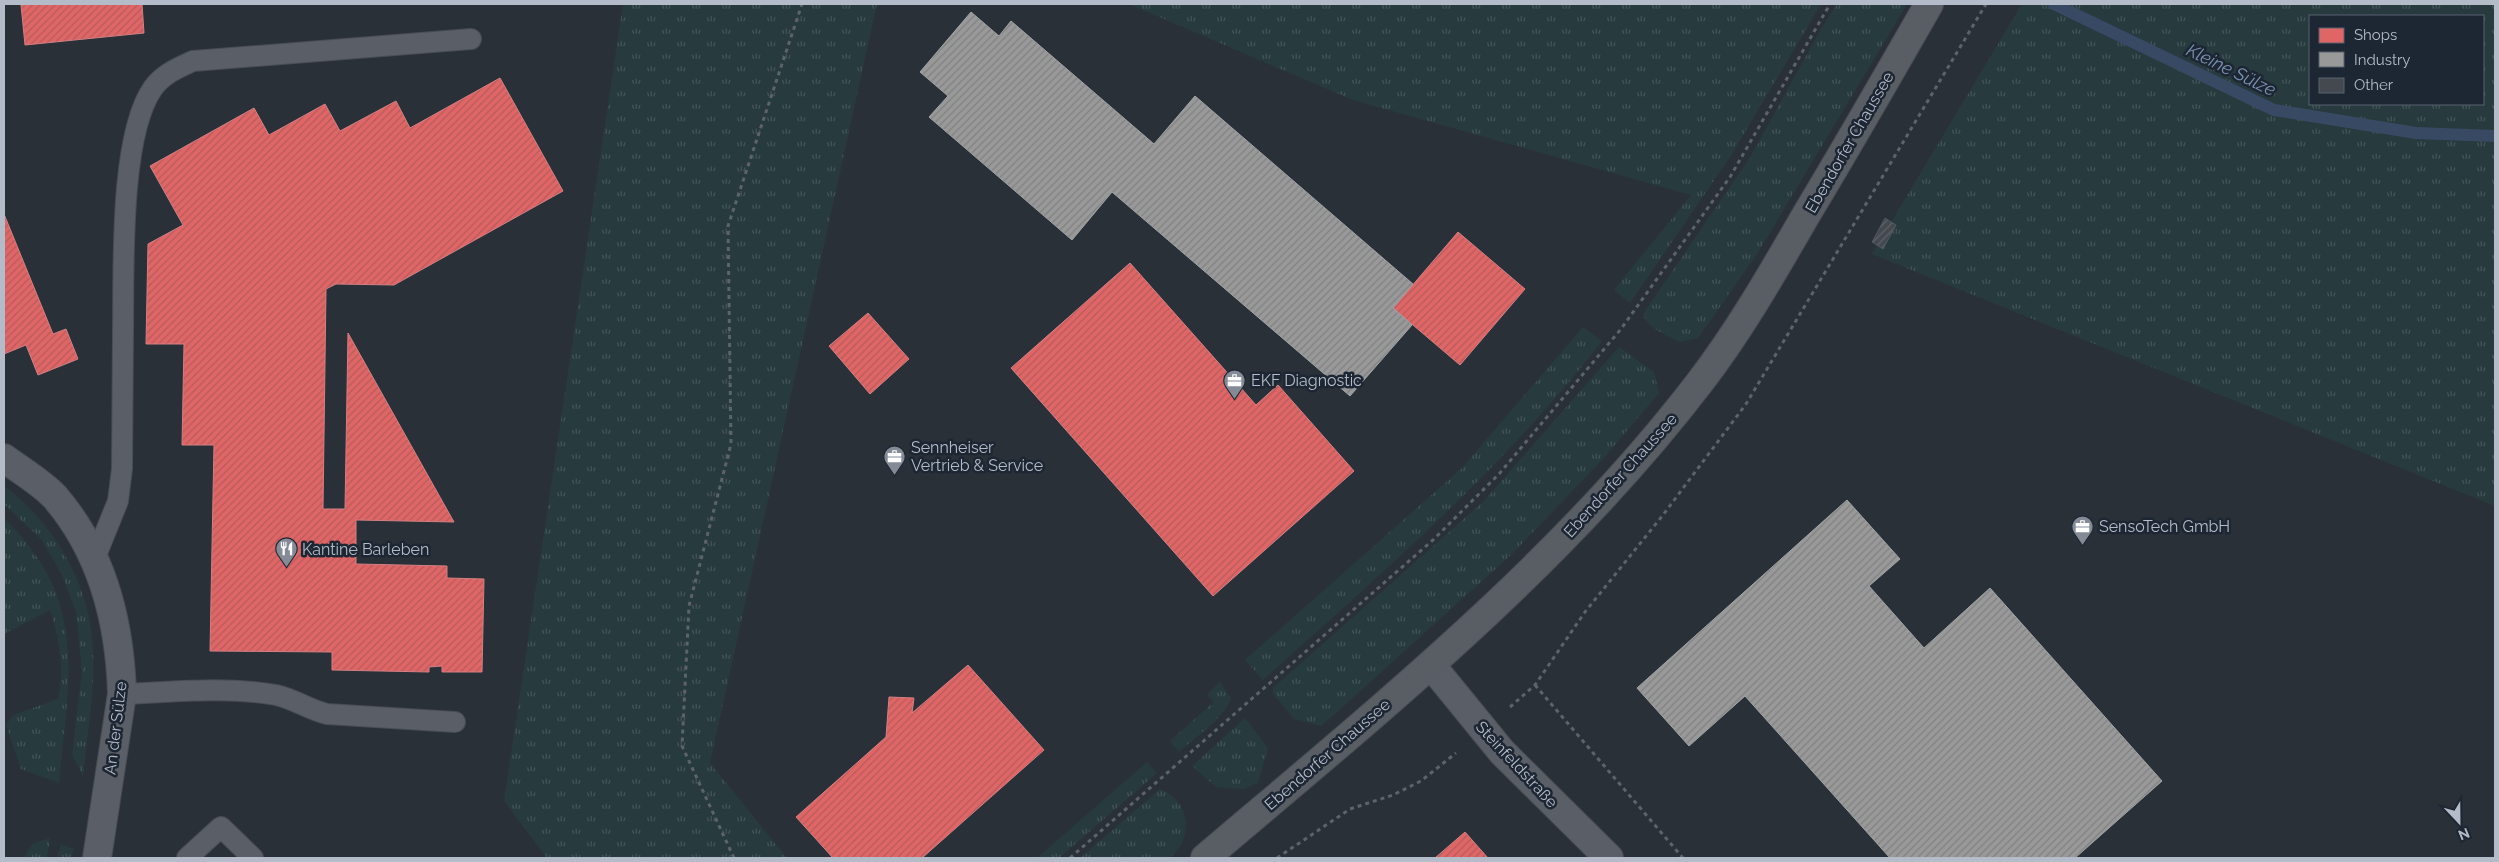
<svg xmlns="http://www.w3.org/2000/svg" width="2499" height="862" font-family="Raleway,sans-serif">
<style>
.grass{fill:url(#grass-tufts);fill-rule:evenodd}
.shops{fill:url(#shops-hatch);stroke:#d38084}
.industry{fill:url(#industry-hatch);stroke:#a1a4a7}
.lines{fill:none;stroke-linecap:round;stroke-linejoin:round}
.stream{stroke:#384963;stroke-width:12}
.building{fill:url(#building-hatch);stroke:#52575f}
.lane-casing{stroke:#484c53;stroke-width:22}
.street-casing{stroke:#484c53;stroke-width:30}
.secondary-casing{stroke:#484c53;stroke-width:30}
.path{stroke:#5d636a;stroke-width:3;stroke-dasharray:4 4;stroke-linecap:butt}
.lane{stroke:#5a5e66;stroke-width:20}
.street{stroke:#5a5e66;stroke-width:28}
.secondary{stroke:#595d64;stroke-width:28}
.labels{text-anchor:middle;stroke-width:5;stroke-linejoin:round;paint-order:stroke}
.street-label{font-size:16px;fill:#b4bcc9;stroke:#1d2633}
.poi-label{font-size:16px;fill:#b4bcc9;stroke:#1d2633;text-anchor:start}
.water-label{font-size:18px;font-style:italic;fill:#7c92b1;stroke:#1d2633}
</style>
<defs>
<pattern id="grass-tufts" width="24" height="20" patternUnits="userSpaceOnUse" patternTransform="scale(1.25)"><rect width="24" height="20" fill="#273a3e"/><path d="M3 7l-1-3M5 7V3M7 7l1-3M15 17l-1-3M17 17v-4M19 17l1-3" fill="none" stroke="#445559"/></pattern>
<pattern id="shops-hatch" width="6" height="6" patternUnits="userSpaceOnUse" patternTransform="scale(1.25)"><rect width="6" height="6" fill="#e06666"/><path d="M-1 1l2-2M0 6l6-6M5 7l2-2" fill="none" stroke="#b65a5c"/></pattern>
<pattern id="industry-hatch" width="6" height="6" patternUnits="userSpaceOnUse" patternTransform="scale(1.25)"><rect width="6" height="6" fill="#999"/><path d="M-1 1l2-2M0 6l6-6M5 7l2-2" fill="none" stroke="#808182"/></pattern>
<pattern id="building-hatch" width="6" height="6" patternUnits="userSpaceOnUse" patternTransform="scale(1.25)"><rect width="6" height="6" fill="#444950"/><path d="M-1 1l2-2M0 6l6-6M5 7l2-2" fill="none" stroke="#5d6168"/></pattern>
</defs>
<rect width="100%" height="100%" fill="#2a3038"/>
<g class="grass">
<polygon points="623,4 877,4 710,763 787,858 547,858 504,801"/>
<polygon points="1129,4 1821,4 1732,154 1630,303 1614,290 1691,195 1353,100"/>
<path d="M1837 4H1907L1757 254 1698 338 1680 342C1669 337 1646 327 1643 314L1751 156 1821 29Z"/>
<path d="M2022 4H2495V506L1872 254ZM2310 16H2483V104H2310Z"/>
<path d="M1583 327 1602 341C1504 468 1382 573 1263 680L1245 660 1461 469Z"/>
<polygon points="1619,347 1654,372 1659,393 1603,459 1512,554 1336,713 1321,726 1294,719 1273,694 1273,688 1483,502"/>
<path d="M4 486C55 524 91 586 93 651 95 693 87 735 83 776L72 755 82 671 76 612 62 575 42 540 4 504Z"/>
<path d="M4 518C89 601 69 676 59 783L21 769 6 725 13 715 58 699C65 671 59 637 50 610L4 634Z"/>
<path d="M1220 682 1231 698C1223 720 1196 736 1179 752L1170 741 1214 702 1207 694Z"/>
<polygon points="1245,718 1268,748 1258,783 1244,789 1216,787 1192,766"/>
<polygon points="1147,762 1157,773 1059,858 1037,858"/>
<path d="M1160 789C1191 802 1194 837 1170 858H1080Z"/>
<polygon points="50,838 47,858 24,858 32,844"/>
<polygon points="61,844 74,849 71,858 57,858"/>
</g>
<g class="shops">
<polygon points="37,4 142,4 144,33 25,45 21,5"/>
<polygon points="500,78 563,191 394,285 336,284 326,289 323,509 345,509 348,333 454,522 356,520 356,564 447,566 447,578 484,579 482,672 442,672 442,666 429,667 429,672 332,670 332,652 210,651 214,445 182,445 184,344 146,344 148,244 183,225 150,166 254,108 269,135 325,104 340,131 396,101 410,128"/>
<polygon points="4,214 53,334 66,329 78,359 38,375 26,345 4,354"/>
<polygon points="1458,232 1525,289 1460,365 1393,308"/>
<polygon points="1130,263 1256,405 1278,385 1354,471 1213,596 1011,368"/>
<polygon points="868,313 909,359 870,394 829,346"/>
<polygon points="968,665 1044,750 922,858 833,858 796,817 886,737 889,697 914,698 912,713"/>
<polygon points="1465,832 1488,858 1435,858"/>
</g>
<g class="industry">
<polygon points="971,12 999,36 1011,21 1154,144 1195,96 1413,284 1393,308 1412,325 1350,396 1112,192 1072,240 929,117 948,96 920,72"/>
<polygon points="1847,500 1900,559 1869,586 1924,648 1990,588 2162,781 2075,858 1890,858 1745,696 1689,746 1637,688"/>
</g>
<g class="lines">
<polyline class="stream" points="2054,4 2274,110 2416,133 2495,136"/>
</g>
<polygon class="building" points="1885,218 1896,225 1883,249 1872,242"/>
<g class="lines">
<defs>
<g id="lane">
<path d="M95 558 118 501 122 469C122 423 123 377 123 332 124 272 119 136 153 88 163 74 178 68 193 61L471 39"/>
<path d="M122 694C173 692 225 686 276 695 295 699 309 710 327 714L455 722"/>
<polyline points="187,858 221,827 253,858"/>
</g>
<g id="street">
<path d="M4 458C20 470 41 482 55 497 103 553 120 623 122 694L97 858"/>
<polyline points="1431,665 1502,752 1609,858"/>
</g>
<path id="secondary" d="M1205 858C1379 710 1560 565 1700 382 1740 330 1773 272 1806 215 1848 145 1889 74 1929 4"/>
</defs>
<use href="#lane" class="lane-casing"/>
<use href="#street" class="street-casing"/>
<use href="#secondary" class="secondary-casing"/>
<g class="path">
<polyline points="1535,685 1683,858"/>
<polyline points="1510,707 1535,685 1585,612 1663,515 1746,404 1986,4"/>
<polyline points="734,858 682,746 689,606 731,444 728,226 802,4"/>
<polyline points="1070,858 1433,540 1499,474 1621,329 1730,177 1830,4"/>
<polyline points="1277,858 1350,809 1393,795 1421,781 1456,753"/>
</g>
<use href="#lane" class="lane"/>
<use href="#street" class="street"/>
<use href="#secondary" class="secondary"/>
</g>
<defs>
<symbol id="office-pin" viewBox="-11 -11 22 30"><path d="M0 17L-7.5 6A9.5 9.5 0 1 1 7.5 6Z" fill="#848b96" stroke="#1d2633"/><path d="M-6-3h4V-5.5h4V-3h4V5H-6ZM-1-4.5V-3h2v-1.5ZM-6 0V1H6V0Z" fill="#fff"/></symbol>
<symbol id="restaurant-pin" viewBox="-11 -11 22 30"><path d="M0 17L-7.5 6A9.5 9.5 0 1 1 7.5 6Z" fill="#848b96" stroke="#1d2633"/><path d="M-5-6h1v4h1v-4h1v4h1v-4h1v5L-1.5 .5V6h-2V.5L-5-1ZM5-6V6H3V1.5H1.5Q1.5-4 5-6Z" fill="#fff"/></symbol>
</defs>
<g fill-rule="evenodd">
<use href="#office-pin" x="1222" y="368" width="25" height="34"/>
<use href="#office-pin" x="882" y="444" width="25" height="34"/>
<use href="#office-pin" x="2070" y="514" width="25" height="34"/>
<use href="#restaurant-pin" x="274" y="536" width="25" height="34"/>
</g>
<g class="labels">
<g class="street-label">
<text transform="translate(1849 142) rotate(-60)" y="6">Ebendorfer Chaussee</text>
<text transform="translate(1620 475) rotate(-48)" y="6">Ebendorfer Chaussee</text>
<text transform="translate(115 728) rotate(-83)" y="6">An der Sülze</text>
<text transform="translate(1327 754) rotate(-41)" y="6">Ebendorfer Chaussee</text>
<text transform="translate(1517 764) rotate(47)" y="6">Steinfeldstraße</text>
</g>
<g class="poi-label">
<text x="1251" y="386">EKF Diagnostic</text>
<text x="911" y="453">Sennheiser<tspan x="911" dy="18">Vertrieb &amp; Service</tspan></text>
<text x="2099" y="532">SensoTech GmbH</text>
<text x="302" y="555">Kantine Barleben</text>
</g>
<g class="water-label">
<text transform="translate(2231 70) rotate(26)" y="6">Kleine Sülze</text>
</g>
</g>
<rect width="2499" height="862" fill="none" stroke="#b4bcc9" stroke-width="10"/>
<rect x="2309" y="15" width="175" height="90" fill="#1d2633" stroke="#59626f"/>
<rect x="2319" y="28" width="25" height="15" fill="#e06666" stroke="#59626f"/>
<text x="2354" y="40" font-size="15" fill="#b4bcc9">Shops</text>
<rect x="2319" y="52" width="25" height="15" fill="#999999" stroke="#59626f"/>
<text x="2354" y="65" font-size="15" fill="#b4bcc9">Industry</text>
<rect x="2319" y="78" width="25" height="15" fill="#444950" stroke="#59626f"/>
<text x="2354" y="90" font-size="15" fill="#b4bcc9">Other</text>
<g transform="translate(2459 822) rotate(158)" stroke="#1d2633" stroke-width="4" paint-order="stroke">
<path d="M0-4L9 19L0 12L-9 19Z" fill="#b4bcc9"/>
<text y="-8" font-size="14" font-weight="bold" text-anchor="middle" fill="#b4bcc9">N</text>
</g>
</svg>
